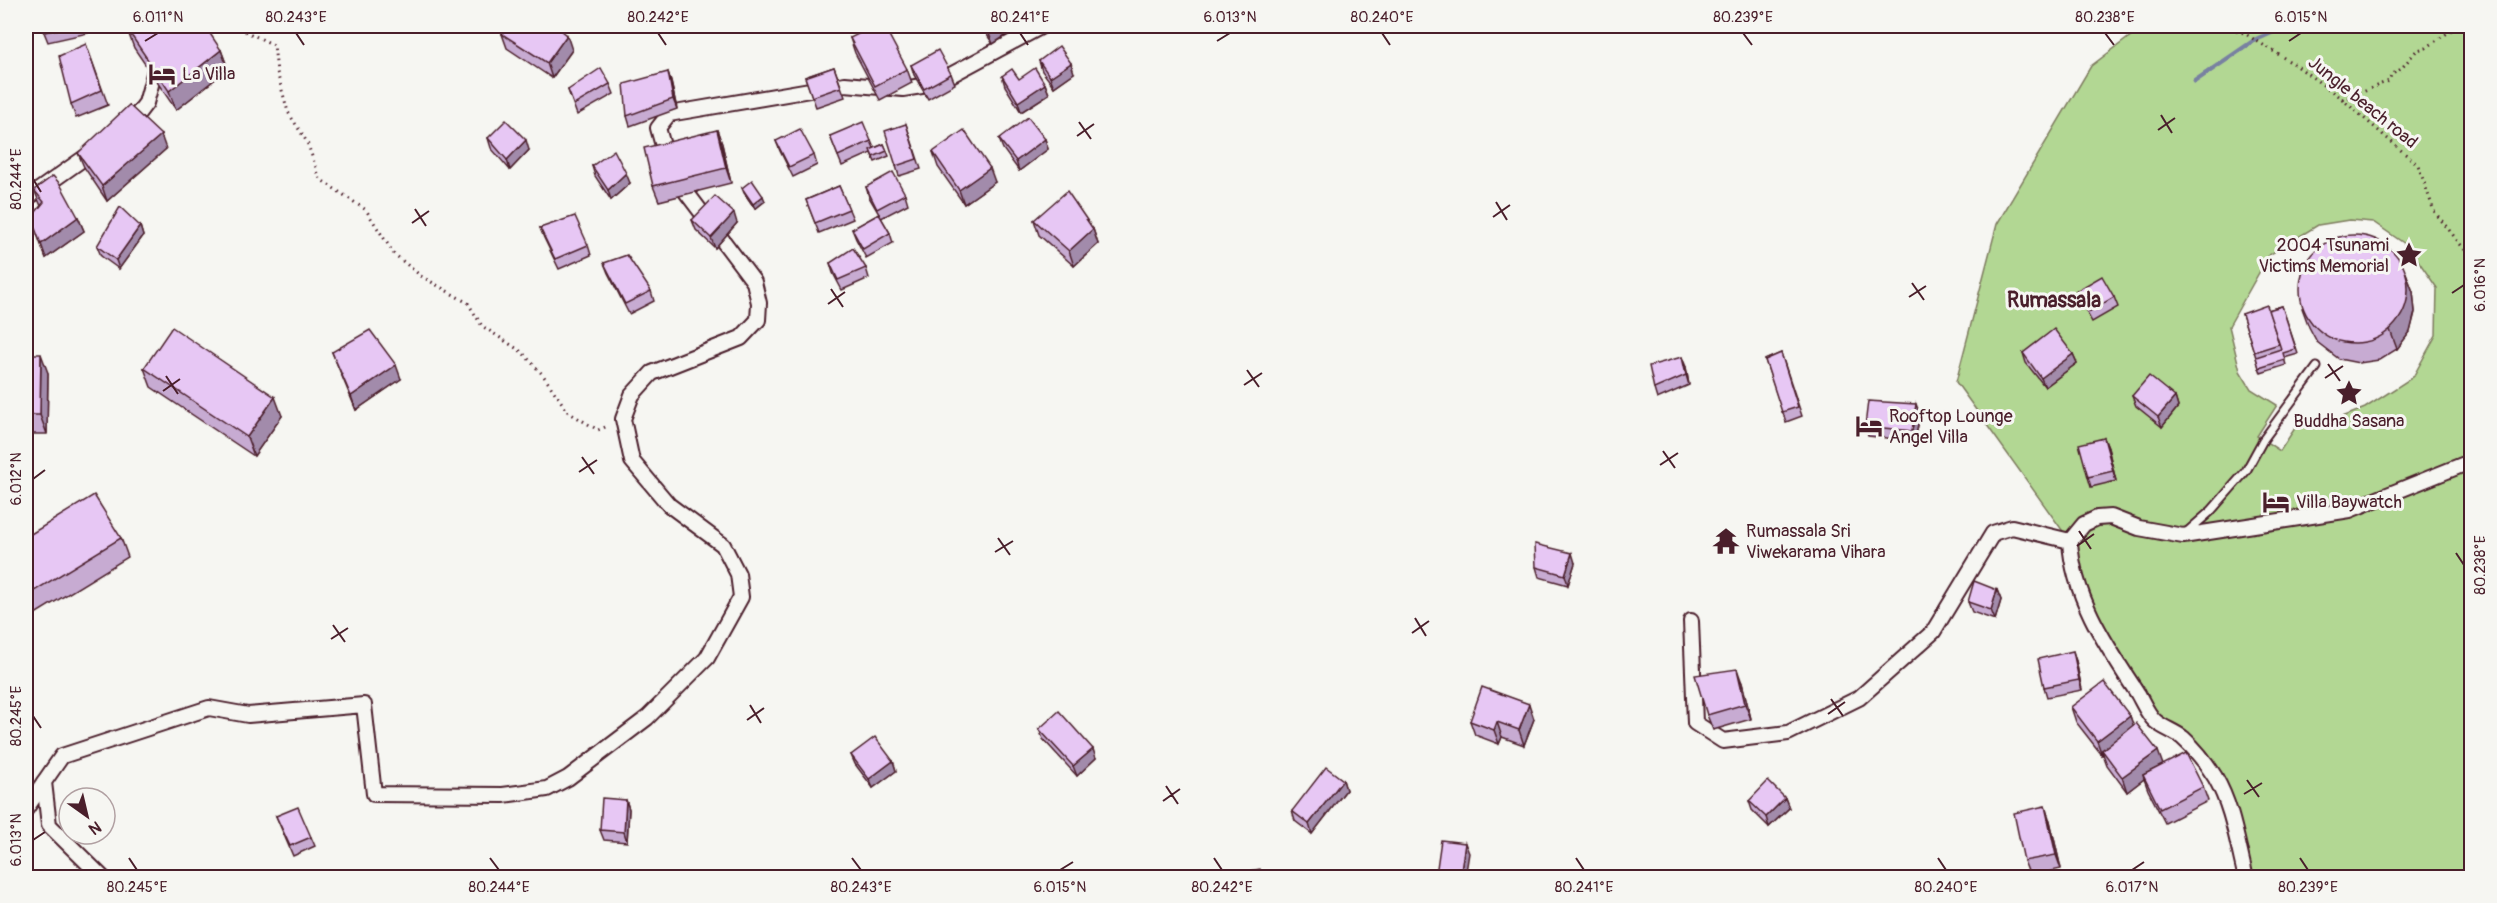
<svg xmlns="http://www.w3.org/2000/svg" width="2497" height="903" font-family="Pangolin,sans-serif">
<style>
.green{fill:#b2d793;stroke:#7e7b5f;stroke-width:1.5;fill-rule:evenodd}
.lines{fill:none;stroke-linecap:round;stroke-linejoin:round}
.stream{stroke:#7881a1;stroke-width:5}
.lane-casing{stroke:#4a1f2b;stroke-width:11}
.street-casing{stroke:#4a1f2b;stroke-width:18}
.path{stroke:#4a1f2b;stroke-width:3;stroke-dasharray:1.5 4.5;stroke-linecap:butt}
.lane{stroke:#f6f6f2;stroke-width:7}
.street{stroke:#f6f6f2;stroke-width:14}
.wall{fill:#c7abd2;stroke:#4a1f2b;stroke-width:1.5}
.shaded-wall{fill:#a28bab;stroke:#4a1f2b;stroke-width:1.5}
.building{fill:#e7c7f4;stroke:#4a1f2b;stroke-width:1.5}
.ticks{fill:none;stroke:#4a1f2b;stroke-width:2}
.labels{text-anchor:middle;stroke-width:6;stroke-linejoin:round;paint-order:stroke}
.poi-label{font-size:18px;fill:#4a1f2b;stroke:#f6f6f2;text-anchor:start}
.street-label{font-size:18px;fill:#4a1f2b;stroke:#f6f6f2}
.quarter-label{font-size:21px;font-weight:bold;fill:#4a1f2b;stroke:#f6f6f2}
.neatline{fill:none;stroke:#4a1f2b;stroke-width:2}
.ticks-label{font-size:15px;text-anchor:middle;fill:#4a1f2b}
</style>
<rect width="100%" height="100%" fill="#f6f6f2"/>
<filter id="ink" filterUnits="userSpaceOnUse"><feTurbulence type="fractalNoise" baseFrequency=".0167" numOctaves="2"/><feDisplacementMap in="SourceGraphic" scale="12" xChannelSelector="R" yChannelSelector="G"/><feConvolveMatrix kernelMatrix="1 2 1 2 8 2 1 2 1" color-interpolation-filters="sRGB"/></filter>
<g filter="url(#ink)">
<path class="green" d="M2144 26H2471V877H2246L2231 810 2183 738 2153 720 2094 622 2070 541 1956 382 1997 224 2091 66ZM2349 220 2373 222 2408 246 2437 288 2436 335 2413 377 2365 408 2335 420 2299 422 2280 451 2257 436 2277 405 2251 389 2240 371 2229 326 2269 255 2318 225Z"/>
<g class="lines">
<polyline class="stream" points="2195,81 2255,40 2286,26"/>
<defs>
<polyline id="lane" points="2187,532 2211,511 2246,471 2263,440 2317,367"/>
<g id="street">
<polyline points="127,128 146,103 157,63"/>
<polyline points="667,160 658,128 669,114 845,84 903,89 934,84 1042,26"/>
<polyline points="26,199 94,151"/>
<polyline points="2070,541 2084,524 2097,518 2111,517 2139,528 2183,536 2350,510 2472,461"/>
<path d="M1691 621 1695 723 1723 741 1788 733 1859 698 1933 632 1993 533 2012 527 2070 541C2073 598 2108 648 2138 694 2143 703 2148 715 2155 721 2163 728 2174 731 2183 738 2194 748 2207 764 2215 777 2233 808 2237 843 2246 878"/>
<polyline points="26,809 44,782"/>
<polyline points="103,878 49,825 44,782 62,756 209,708 248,715 364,705 374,794 503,795 547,789 568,778 647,718 707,658 741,597 738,574 723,545 669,505 632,461 623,419 632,395 652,373 741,338 758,320 759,303 754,282 677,180"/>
</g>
</defs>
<use href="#lane" class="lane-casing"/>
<use href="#street" class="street-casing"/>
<g class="path">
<polyline points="234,26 274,45 277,72 288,112 307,142 320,179 366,210 394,254 421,276 468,303 482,326 522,352 543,375 568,412 598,430 608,426"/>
<polyline points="2225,26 2244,33 2297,66 2342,99 2418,165 2434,211 2472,259"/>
<path d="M2342 99C2359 95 2372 87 2389 81L2391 75 2401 69 2417 50 2426 48 2453 29 2464 26"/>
</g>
<use href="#lane" class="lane"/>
<use href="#street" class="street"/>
</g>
<g class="wall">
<polygon points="44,26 87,26 88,33 48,42 44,32"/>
<polygon points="981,26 1015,26 1016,29 993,44"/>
<polygon points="127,29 221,50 228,69 176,110 134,48"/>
<polygon points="502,34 572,50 552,78 507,48"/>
<polygon points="850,38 907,69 912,83 880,100 855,53"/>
<polygon points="86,44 108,105 76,118 71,104"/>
<polygon points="1039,61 1074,73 1054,87 1042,71"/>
<polygon points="911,65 951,74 955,84 928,99 914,75"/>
<polygon points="834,67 845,97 816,107 805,77"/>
<polygon points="668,72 671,82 677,109 630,126 627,116"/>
<polygon points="1002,76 1045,84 1049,94 1021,112 1005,86"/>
<polygon points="610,84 614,94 577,115 568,90"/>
<polygon points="906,124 921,169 899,176 896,166"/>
<polygon points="717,130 722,144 731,183 659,201 653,186"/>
<polygon points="830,136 871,141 874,148 884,144 889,156 875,162 871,153 842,166"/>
<polygon points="488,138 529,150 510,170 491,148"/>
<polygon points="999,139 1045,139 1048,149 1019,171 1003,149"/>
<polygon points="776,141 814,155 817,165 793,177 780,151"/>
<polygon points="166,149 107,201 84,167 78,153"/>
<polygon points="933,152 995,182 964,204 938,167"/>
<polygon points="592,166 630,183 611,200 595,176"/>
<polygon points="839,186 853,219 819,233 806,200"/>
<polygon points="866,187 905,194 908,204 881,218 890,233 893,243 866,258 856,239 852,229 879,214 869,197"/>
<polygon points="742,188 765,201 755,209 744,193"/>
<polygon points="34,190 78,217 84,231 46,258 31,218 41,206"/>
<polygon points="692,220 737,223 715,248 696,230"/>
<polygon points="1034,220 1093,229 1098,244 1074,266 1039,235"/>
<polygon points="140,226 143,236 119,269 101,256 97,246"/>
<polygon points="540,228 588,245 591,255 559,269 544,238"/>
<polygon points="604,263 651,291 654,301 629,314 608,273"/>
<polygon points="830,263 866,268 869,278 842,290 833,273"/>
<polygon points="2406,273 2413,292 2415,312 2410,332 2397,349 2379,360 2359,363 2339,359 2317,342 2309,327 2302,308"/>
<polygon points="2076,291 2114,297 2118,307 2092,322 2080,300"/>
<polygon points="2282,306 2298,354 2284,358 2286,365 2261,373 2242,314 2268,310"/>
<polygon points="332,352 401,379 356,410"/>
<polygon points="1781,353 1802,416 1786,422 1765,360"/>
<polygon points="2023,353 2073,354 2077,363 2045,387 2026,363"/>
<polygon points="26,354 48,373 47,434 26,434"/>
<polygon points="1686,367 1689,385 1657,399 1654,389"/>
<polygon points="144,368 282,416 254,456 151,387"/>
<polygon points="2132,396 2175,397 2178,407 2162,427 2136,406"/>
<polygon points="1920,414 1915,441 1868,436 1865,426"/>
<polygon points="2104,438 2108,448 2116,481 2091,487 2088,477"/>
<polygon points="26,537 121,538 128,557 32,616 26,605"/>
<polygon points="1575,563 1568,585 1539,577 1536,567"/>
<polygon points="1997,590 2001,600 1995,620 1972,612 1968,602"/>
<polygon points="2076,661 2082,690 2047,697 2044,687"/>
<polygon points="1742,683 1751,719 1713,730 1707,715"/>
<polygon points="2071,707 2130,716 2133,726 2163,765 2203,787 2208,801 2165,823 2148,790 2144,779 2127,792 2107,765 2103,754 2102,755 2076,722"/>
<polygon points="1534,719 1524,745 1502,737 1499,744 1475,735 1470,721"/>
<polygon points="1039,729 1096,758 1077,776 1043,739"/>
<polygon points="851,755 893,761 896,771 873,788 855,764"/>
<polygon points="1343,780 1346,790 1312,834 1295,821 1292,811"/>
<polygon points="1785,798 1789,808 1769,827 1752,810 1749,801"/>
<polygon points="626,800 629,809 627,842 604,840 600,830"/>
<polygon points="276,816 311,837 315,846 293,856"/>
<polygon points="2050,821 2061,869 2030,876 2024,861"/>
</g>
<g class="shaded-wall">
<polygon points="1002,26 1015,26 1016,29 993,44 989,34"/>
<polygon points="567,35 572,50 552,78 547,63"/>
<polygon points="221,50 228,69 176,110 169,91"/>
<polygon points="1071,63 1074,73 1054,87 1050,77"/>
<polygon points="668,72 671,82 677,109 673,99"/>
<polygon points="1045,84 1049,94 1021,112 1018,102"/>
<polygon points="717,130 722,144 731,183 726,168"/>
<polygon points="161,135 166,149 107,201 102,186"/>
<polygon points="1045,139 1048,149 1019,171 1016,161"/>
<polygon points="526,140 529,150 510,170 507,160"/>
<polygon points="990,168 995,182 964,204 959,190"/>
<polygon points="626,173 630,183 611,200 608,190"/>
<polygon points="763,196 765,201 755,209 753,204"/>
<polygon points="734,213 737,223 715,248 711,238"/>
<polygon points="78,217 84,231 46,258 41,244"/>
<polygon points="140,226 143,236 119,269 116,260"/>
<polygon points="1093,229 1098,244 1074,266 1069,251"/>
<polygon points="2406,273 2413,292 2415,312 2410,332 2397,349 2390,330"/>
<polygon points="41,354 48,373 47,434 40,415"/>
<polygon points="2073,354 2077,363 2045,387 2041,378"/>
<polygon points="1682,357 1686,367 1689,385 1686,375"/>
<polygon points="396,365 401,379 356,410 351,396"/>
<polygon points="275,397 282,416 254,456 247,437"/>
<polygon points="2175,397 2178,407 2162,427 2158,417"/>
<polygon points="1916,404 1920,414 1915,441 1912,431"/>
<polygon points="2104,438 2108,448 2116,481 2113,471"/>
<polygon points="1572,553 1575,563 1568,585 1565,575"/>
<polygon points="1997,590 2001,600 1995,620 1991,610"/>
<polygon points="2073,651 2076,661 2082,690 2079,680"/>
<polygon points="1737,669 1742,683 1751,719 1745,704"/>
<polygon points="1529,704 1534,719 1524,745 1519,730"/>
<polygon points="2130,716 2135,730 2102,750 2103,754 2102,755 2097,741"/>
<polygon points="1497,722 1502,737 1499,744 1494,730"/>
<polygon points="1093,749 1096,758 1077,776 1073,766"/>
<polygon points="2158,751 2163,765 2143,775 2144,779 2127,792 2122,777"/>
<polygon points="893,761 896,771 873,788 869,779"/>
<polygon points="1343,780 1346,790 1312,834 1309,824"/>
<polygon points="1785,798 1789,808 1769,827 1766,817"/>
<polygon points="626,800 629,809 627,842 624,832"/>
<polygon points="2045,806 2050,821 2061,869 2056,855"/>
<polygon points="1465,843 1469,853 1465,878 1460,878"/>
</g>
<g class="building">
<polygon points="44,26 75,26 44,32"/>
<polygon points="133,26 205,26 221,50 169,91 127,29"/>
<polygon points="509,26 556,26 567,35 547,63 502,34"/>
<polygon points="874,26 884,26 907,69 875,86 850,38"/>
<polygon points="984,26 1002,26 989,34"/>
<polygon points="86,44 102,90 71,104 59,56"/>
<polygon points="1059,46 1071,63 1050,77 1039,61"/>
<polygon points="938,50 951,74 924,89 911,65"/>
<polygon points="834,67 841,87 812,97 805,77"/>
<polygon points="601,68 610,84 574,105 568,90"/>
<polygon points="1035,68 1045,84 1018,102 1002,76 1012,69 1019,79"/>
<polygon points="668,72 673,99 627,116 624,84"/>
<polygon points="129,105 161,135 102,186 78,153"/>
<polygon points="1028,117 1045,139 1016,161 999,139"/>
<polygon points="506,120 526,140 507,160 488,138"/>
<polygon points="863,122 871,141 838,156 830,136"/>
<polygon points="906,124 917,159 896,166 885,131"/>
<polygon points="800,129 814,155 789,167 776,141"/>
<polygon points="717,130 726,168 653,186 644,148"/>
<polygon points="964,130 990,168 959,190 933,152"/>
<polygon points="884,144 887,151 873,157 870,150"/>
<polygon points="614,150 626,173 608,190 592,166"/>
<polygon points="893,172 905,194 877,209 866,187"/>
<polygon points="53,176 60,184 78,217 41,244 31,218 44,202 34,190"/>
<polygon points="752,180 763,196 753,204 742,188"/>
<polygon points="839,186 849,209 815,223 806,200"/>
<polygon points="1067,191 1093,229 1069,251 1034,220"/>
<polygon points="715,196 734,213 711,238 692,220"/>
<polygon points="120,207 140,226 116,260 97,246"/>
<polygon points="879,214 890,233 863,249 852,229"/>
<polygon points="575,216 588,245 555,259 540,228"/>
<circle cx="2354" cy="289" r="54"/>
<polygon points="853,248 866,268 838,280 830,263"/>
<polygon points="627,255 651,291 625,304 604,263"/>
<polygon points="2102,276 2114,297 2089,312 2076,291"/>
<polygon points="2267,305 2279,344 2254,352 2242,314"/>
<polygon points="2282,306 2296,349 2283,353 2285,360 2259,368 2256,357 2281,349 2268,310"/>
<polygon points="172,327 275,397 247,437 144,368"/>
<polygon points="2054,329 2073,354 2041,378 2023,353"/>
<polygon points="370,330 396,365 351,396 332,352"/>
<polygon points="1781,353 1798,407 1782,412 1765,360"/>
<polygon points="26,354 41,354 40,415 26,415"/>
<polygon points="1682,357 1686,375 1654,389 1649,366"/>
<polygon points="2149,376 2175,397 2158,417 2132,396"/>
<polygon points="1868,401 1916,404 1912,431 1865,426"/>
<polygon points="2104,438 2113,471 2088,477 2079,444"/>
<polygon points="94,495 121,538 26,596 26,537"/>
<polygon points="1535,544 1572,553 1565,575 1536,567"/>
<polygon points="1974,581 1997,590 1991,610 1968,602"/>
<polygon points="2073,651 2079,680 2044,687 2038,659"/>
<polygon points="1737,669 1745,704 1707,715 1695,675"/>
<polygon points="2104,682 2130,716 2097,741 2071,707"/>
<polygon points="1482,687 1529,704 1519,730 1497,722 1494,730 1470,721"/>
<polygon points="1059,711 1093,749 1073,766 1039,729"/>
<polygon points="2136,723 2158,751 2122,777 2102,750"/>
<polygon points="875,737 893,761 869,779 851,755"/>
<polygon points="2186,753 2203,787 2160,809 2143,775"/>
<polygon points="1326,767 1343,780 1309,824 1292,811"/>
<polygon points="1768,781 1785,798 1766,817 1749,801"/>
<polygon points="602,798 626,800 624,832 600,830"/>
<polygon points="2045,806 2056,855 2024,861 2014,813"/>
<polygon points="298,807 311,837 290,846 276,816"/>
<polygon points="1441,840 1465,843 1460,878 1451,878 1436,875"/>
<polygon points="1260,869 1262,878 1237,878 1237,873"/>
</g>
</g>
<path class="ticks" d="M296 33 304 45M658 33 666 45M1020 33 1028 45M1382 33 1390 45M1743 33 1752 45M2105 33 2114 45M145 41 158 33M1217 41 1230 33M2289 41 2301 33M2161 115 2172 133M1079 122 1091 139M2158 130 2175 118M1077 136 1094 124M33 179 41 192M1496 202 1507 220M415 209 426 226M1493 217 1510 205M412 223 429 211M1912 283 1924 300M831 289 843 307M2452 293 2464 285M1909 297 1926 286M828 304 845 292M2328 364 2340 381M1247 370 1259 387M166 376 178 394M2325 378 2343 366M1244 385 1262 373M163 391 180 379M1663 451 1675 468M582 457 594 474M1660 465 1678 453M579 472 597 460M33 479 45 470M2079 531 2091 549M998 538 1010 555M2077 546 2094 534M995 552 1013 541M2456 553 2464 565M1415 618 1426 636M333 625 345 642M1412 633 1429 621M331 639 348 628M1831 699 1843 716M750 705 761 723M1828 714 1845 702M33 716 41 728M747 720 764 708M2247 780 2259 797M1166 786 1178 804M2244 794 2262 783M1163 801 1180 789M33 840 45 832M129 858 137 870M490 858 499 870M852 858 861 870M1214 858 1222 870M1576 858 1584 870M1938 858 1946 870M2300 858 2308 870M1060 870 1073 862M2132 870 2144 862"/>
<defs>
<symbol id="hotel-bare" viewBox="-9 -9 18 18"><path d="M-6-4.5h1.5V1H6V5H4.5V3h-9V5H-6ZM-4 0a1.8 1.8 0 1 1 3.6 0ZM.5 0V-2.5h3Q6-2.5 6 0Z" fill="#4a1f2b" stroke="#f6f6f2" stroke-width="2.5" paint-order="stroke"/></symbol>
<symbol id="sight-bare" viewBox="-9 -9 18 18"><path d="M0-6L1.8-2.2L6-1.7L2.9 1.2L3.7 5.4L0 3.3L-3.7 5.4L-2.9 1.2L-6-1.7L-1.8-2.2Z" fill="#4a1f2b" stroke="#f6f6f2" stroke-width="2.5" paint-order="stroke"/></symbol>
<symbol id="temple-bare" viewBox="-9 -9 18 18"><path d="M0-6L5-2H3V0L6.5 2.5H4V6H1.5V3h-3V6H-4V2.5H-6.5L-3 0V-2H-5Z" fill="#4a1f2b" stroke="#f6f6f2" stroke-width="2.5" paint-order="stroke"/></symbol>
</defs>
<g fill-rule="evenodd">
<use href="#hotel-bare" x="143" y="55" width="38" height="38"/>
<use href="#sight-bare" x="2390" y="236" width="38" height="38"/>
<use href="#sight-bare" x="2330" y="374" width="38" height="38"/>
<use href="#hotel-bare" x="1850" y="407" width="38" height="38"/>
<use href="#hotel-bare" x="2257" y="483" width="38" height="38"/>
<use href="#temple-bare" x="1707" y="522" width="38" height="38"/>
</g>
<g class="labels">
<g class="poi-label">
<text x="182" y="80">La Villa</text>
<text x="2389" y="251" text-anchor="end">2004 Tsunami<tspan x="2389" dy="21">Victims Memorial</tspan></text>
<text x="1889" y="422">Rooftop Lounge<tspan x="1889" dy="21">Angel Villa</tspan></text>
<text x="2349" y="427" text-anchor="middle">Buddha Sasana</text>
<text x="2296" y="508">Villa Baywatch</text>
<text x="1746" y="537">Rumassala Sri<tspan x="1746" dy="21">Viwekarama Vihara</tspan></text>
</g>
<g class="street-label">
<text transform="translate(2363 102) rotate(39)" y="6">Jungle beach road</text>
</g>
<g class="quarter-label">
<text x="2054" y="307">Rumassala</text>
</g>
</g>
<rect width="2497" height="903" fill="none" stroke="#f6f6f2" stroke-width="66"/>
<g transform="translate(87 816) rotate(146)"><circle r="28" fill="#f6f6f2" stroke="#b1a0a2" stroke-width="1.5"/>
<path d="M0-4.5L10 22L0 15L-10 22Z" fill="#4a1f2b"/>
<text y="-9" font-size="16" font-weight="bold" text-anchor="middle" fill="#4a1f2b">N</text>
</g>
<rect x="33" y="33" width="2431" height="837" class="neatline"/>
<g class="ticks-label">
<text x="158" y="22">6.011°N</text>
<text x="296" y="22">80.243°E</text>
<text x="658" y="22">80.242°E</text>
<text x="1020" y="22">80.241°E</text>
<text x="1230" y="22">6.013°N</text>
<text x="1382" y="22">80.240°E</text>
<text x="1743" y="22">80.239°E</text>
<text x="2105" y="22">80.238°E</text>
<text x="2301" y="22">6.015°N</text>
<text transform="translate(16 179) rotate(-90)" y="5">80.244°E</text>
<text transform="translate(2480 285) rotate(-90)" y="5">6.016°N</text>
<text transform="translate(16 479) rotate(-90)" y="5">6.012°N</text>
<text transform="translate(2480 565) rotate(-90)" y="5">80.238°E</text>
<text transform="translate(16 716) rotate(-90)" y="5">80.245°E</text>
<text transform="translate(16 840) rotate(-90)" y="5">6.013°N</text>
<text x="137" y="892">80.245°E</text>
<text x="499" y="892">80.244°E</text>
<text x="861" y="892">80.243°E</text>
<text x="1060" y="892">6.015°N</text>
<text x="1222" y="892">80.242°E</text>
<text x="1584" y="892">80.241°E</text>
<text x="1946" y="892">80.240°E</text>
<text x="2132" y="892">6.017°N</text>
<text x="2308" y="892">80.239°E</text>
</g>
</svg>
